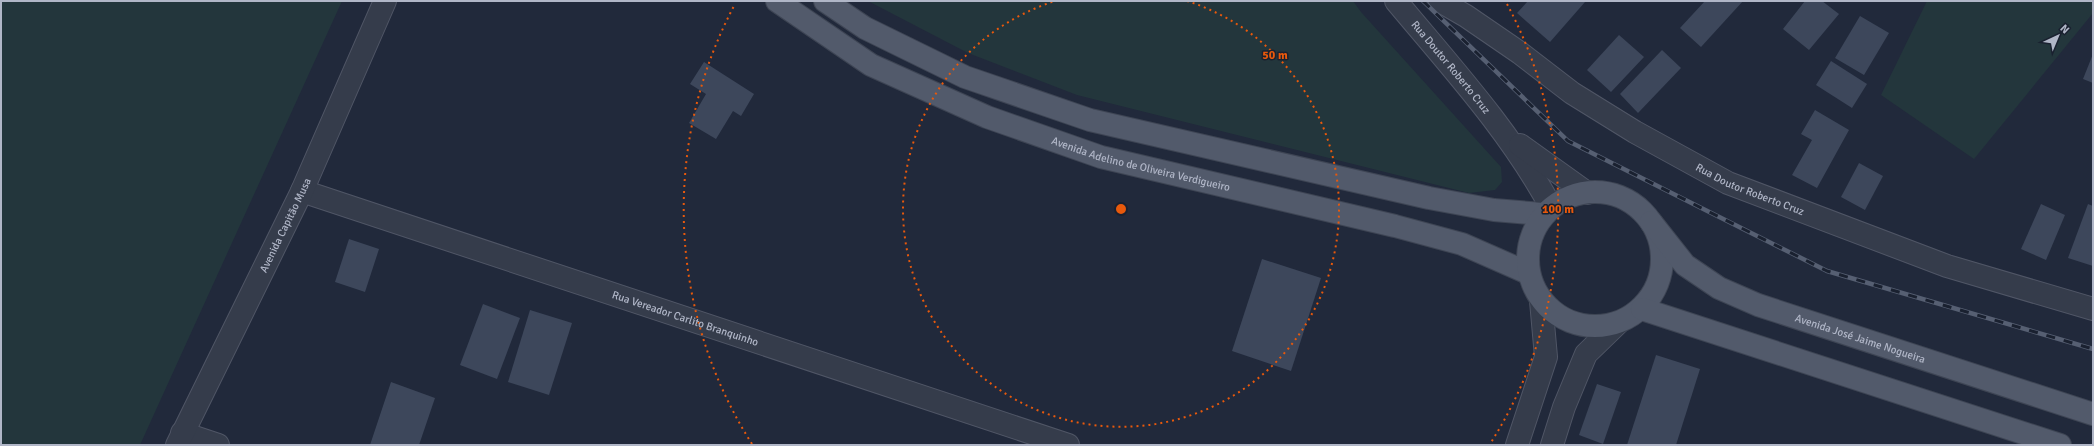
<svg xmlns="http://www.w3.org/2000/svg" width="2094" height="446" font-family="Signika,sans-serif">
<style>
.green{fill:#23363c}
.building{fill:#3d475b}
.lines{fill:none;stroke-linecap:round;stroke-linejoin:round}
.minor-casing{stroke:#505666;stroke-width:24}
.primary-casing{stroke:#3e4554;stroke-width:24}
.minor{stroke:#353c4b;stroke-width:22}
.primary{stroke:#525a6b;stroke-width:22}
.rail-casing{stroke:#565f72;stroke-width:4.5}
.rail{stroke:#1a2130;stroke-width:3;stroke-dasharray:9;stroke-linecap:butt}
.ring{fill:none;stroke:#e8590c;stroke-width:2;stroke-dasharray:2 4}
.labels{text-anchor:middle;stroke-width:3;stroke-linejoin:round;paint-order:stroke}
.street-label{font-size:11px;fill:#b0b6c7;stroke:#1a2130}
.centre{fill:#e8590c;stroke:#1a2130;stroke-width:2}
.ring-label{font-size:12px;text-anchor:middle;font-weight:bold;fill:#e8590c;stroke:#1a2130;stroke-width:3;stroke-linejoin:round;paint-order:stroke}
</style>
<rect width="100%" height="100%" fill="#21293b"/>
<g class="green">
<polygon points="1,1 342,1 140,445 1,445"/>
<polygon points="868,1 1353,1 1361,12 1501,167 1502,182 1495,190 1469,193 1077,95 968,53"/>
<polygon points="1927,1 2093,1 2093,13 1974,159 1881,95"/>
</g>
<g class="building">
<polygon points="1528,1 1584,1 1585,2 1550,42 1517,13"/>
<polygon points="1705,1 1743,1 1701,47 1680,28"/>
<polygon points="1805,1 1822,1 1839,14 1809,50 1783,29"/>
<polygon points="1860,16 1889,33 1864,75 1835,58"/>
<polygon points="1619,35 1644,57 1611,92 1587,70"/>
<polygon points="1662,50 1681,68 1638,113 1620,94"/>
<polygon points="2093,54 2093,83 2083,79"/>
<polygon points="1831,61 1867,84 1852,108 1816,85"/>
<polygon points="704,62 754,94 741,116 733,111 716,139 689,123 706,94 690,84"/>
<polygon points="1815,110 1849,130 1817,188 1792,175 1812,140 1801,134"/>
<polygon points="1859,163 1883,176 1865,210 1841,197"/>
<polygon points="2041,204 2065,215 2046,260 2021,249"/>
<polygon points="2088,204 2093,206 2093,266 2068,258"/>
<polygon points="349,239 379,249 365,292 335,282"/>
<polygon points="1262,259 1321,278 1291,371 1232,351"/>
<polygon points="483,304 520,318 497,379 460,365"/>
<polygon points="530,310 572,323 549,395 508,382"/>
<polygon points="1656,355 1700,369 1676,445 1627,445"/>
<polygon points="391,382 435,398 419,445 370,445"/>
<polygon points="1597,384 1621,392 1603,444 1579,435"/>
</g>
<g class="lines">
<defs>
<g id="minor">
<path id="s1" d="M1396 1C1451 67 1510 131 1551 207"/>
<path id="s2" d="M1440 1 1466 16 1520 53 1572 93 1635 132 1728 183 1947 266 2093 309"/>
<polyline points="1520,145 1587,193"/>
<path id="s3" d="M302 191 1068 445"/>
<polyline points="182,433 218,445"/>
<path id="s4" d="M177 445 302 191 385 1"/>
<polyline points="1517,445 1546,357 1541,301"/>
<polyline points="1552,445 1564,407 1586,354 1617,324"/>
</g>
<g id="primary">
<path id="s5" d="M777 1 871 65 987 117 1101 157 1395 226 1462 244 1528 273"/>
<polyline points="825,1 865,28 965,77 1090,120 1429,198 1494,210 1543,214"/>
<circle cx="1595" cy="259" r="67"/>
<path id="s6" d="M1651 222 1685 265 1719 288 1758 305 2093 414"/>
<polyline points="1642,309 2060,445"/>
</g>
</defs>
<use href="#minor" class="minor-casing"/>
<use href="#primary" class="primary-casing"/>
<use href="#minor" class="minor"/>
<use href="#primary" class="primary"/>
<defs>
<polyline id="rail" points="1423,1 1568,141 1827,271 2093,349"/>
</defs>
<use href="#rail" class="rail-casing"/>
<use href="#rail" class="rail"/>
</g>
<g class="ring">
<path d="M1187 1A218 218 0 1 1 1055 1"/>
<path d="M752 444A437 437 0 0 1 735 4M1507 4A437 437 0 0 1 1490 444"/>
</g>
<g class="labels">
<g class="street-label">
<text dy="4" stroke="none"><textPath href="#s1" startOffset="86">Rua Doutor Roberto Cruz</textPath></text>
<text dy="4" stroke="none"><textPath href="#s5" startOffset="402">Avenida Adelino de Oliveira Verdigueiro</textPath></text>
<text dy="4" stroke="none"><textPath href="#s2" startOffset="364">Rua Doutor Roberto Cruz</textPath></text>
<text dy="4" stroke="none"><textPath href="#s4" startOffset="245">Avenida Capitão Musa</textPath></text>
<text dy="4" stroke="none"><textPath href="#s3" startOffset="404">Rua Vereador Carlito Branquinho</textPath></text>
<text dy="4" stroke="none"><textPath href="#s6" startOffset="246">Avenida José Jaime Nogueira</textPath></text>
</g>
</g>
<circle cx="1121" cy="209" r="6" class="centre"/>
<g class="ring-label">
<text x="1275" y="59">50 m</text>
<text x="1558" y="213">100 m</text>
</g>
<rect width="2094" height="446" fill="none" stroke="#b0b6c7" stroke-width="4"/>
<g transform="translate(2058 36) rotate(44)" stroke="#1a2130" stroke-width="3" paint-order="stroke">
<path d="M0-3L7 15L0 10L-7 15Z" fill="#b0b6c7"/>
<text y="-6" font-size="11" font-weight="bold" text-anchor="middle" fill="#b0b6c7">N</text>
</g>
</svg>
